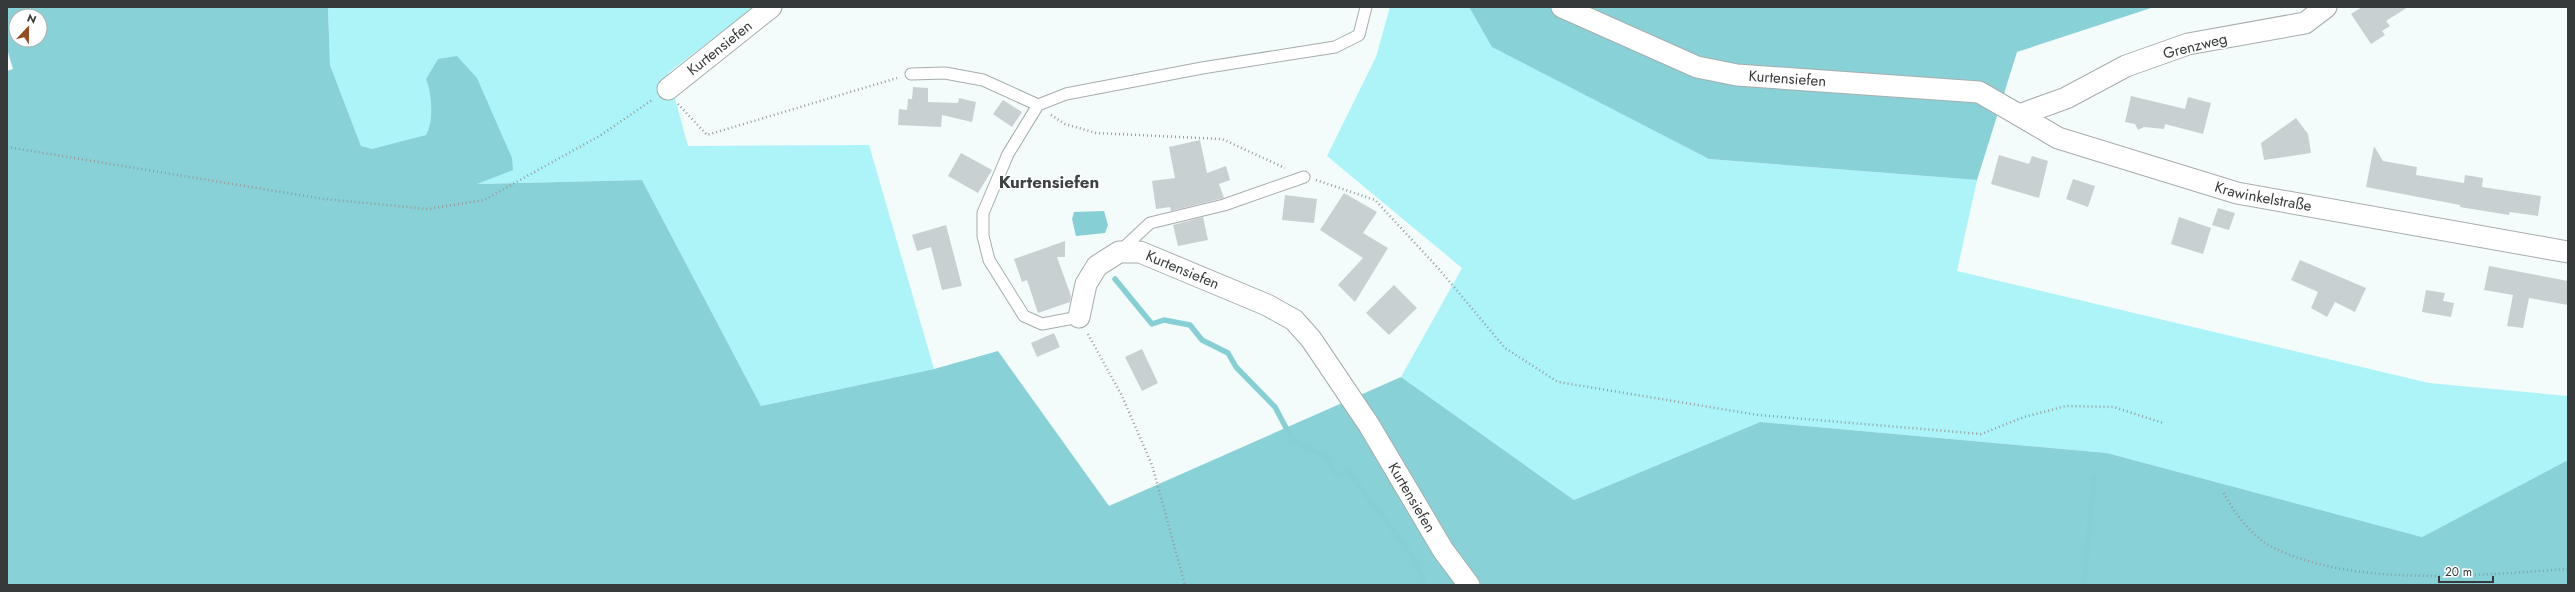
<svg xmlns="http://www.w3.org/2000/svg" width="2575" height="592" font-family="Jost,sans-serif">
<style>
.green{fill:#adf4f9}
.forest{fill:#88d2d7;fill-rule:evenodd}
.water{fill:#86d0d5}
.lines{fill:none;stroke-linecap:round;stroke-linejoin:round}
.stream{stroke:#86d0d5;stroke-width:5.5}
.building{fill:#c9d0d1}
.service-casing{stroke:#a6adad;stroke-width:13}
.minor-casing{stroke:#a6adad;stroke-width:23}
.path{stroke:#959b9b;stroke-width:2.5;stroke-dasharray:1 3;stroke-linecap:butt}
.service{stroke:#fff;stroke-width:11}
.minor{stroke:#fff;stroke-width:21}
.labels{text-anchor:middle;stroke-width:3;stroke-linejoin:round;paint-order:stroke}
.street-label{font-size:15px;fill:#373a3a;stroke:#fff}
.quarter-label{font-size:17px;font-weight:bold;fill:#3d4343;stroke:#fff}
</style>
<rect width="100%" height="100%" fill="#f3fbfb"/>
<g class="green">
<polygon points="328,7 754,7 668,73 688,146 869,145 934,369 761,406 642,180 475,184 361,146 330,65"/>
<polygon points="1390,7 1469,7 1493,47 1709,159 1977,180 1957,271 2429,383 2568,396 2568,460 2422,537 2107,453 1760,422 1574,500 1401,377 1462,268 1327,156 1376,57"/>
</g>
<g class="forest">
<path d="M7 7H328L330 65 361 146 372 149 426 135C434 122 432 93 426 79L438 59 457 56 477 78 512 158 513 170 477 184 642 180 761 406 934 369 998 351 1109 506 1401 377 1574 500 1760 422 2107 453 2422 537 2568 460V585H7V71L13 69 7 49ZM16 16H40V40H16Z"/>
<polygon points="1469,7 2154,7 2017,52 1977,180 1709,159 1492,47"/>
</g>
<polygon class="water" points="1104,211 1108,225 1105,233 1076,236 1072,219 1074,212"/>
<g class="lines">
<g class="stream">
<path d="M1115 279 1152 324 1164 320 1190 325 1202 340 1228 353 1236 367 1275 407 1292 439 1329 459 1333 472 1341 475 1348 470C1367 501 1418 553 1424 585"/>
<polyline points="2084,585 2094,477"/>
</g>
</g>
<g class="building">
<polygon points="2362,7 2408,7 2386,21 2390,26 2382,31 2385,35 2371,44 2351,14"/>
<polygon points="913,87 928,88 928,102 958,103 959,98 976,102 972,122 942,115 941,127 898,125 899,109 907,110 908,99 912,99"/>
<polygon points="2131,96 2185,109 2188,97 2211,103 2203,134 2165,124 2164,129 2144,127 2138,130 2135,124 2125,122"/>
<polygon points="1003,100 1022,112 1012,127 993,114"/>
<polygon points="2296,118 2308,134 2311,153 2264,160 2261,143"/>
<polygon points="1200,140 1207,173 1226,166 1230,180 1219,184 1224,198 1171,211 1170,207 1156,209 1152,181 1175,178 1169,147"/>
<polygon points="2374,146 2383,161 2417,167 2416,175 2464,183 2465,175 2483,178 2482,187 2541,196 2538,216 2510,212 2509,215 2460,207 2460,205 2366,187"/>
<polygon points="961,153 992,170 978,193 948,176"/>
<polygon points="1999,155 2029,164 2032,156 2048,161 2039,198 1991,184"/>
<polygon points="2073,179 2095,186 2088,207 2066,199"/>
<polygon points="1344,193 1377,212 1363,233 1388,248 1355,302 1338,285 1363,258 1320,230"/>
<polygon points="1285,195 1317,199 1314,223 1282,220"/>
<polygon points="2218,208 2235,213 2229,230 2212,225"/>
<polygon points="1203,217 1208,240 1178,246 1173,225"/>
<polygon points="2179,217 2211,228 2203,254 2171,244"/>
<polygon points="946,225 962,286 942,290 931,247 917,251 912,235"/>
<polygon points="1065,241 1065,257 1057,257 1071,296 1070,302 1038,313 1027,280 1022,282 1014,259"/>
<polygon points="2300,260 2366,288 2355,312 2335,302 2327,317 2311,308 2318,292 2291,280"/>
<polygon points="2489,266 2568,281 2568,305 2529,298 2523,328 2507,326 2513,295 2484,290"/>
<polygon points="1394,285 1417,308 1389,335 1366,313"/>
<polygon points="2426,290 2445,293 2443,301 2454,303 2451,317 2422,312"/>
<polygon points="1054,333 1060,347 1037,357 1031,343"/>
<polygon points="1142,349 1158,383 1142,391 1125,357"/>
</g>
<g class="lines">
<defs>
<g id="service">
<polyline points="911,74 945,73 983,80 1038,105"/>
<polyline points="1119,252 1150,223 1224,205 1304,177"/>
<polyline points="1079,317 1042,324 1024,316 989,260 983,236 983,213 1008,154 1038,105 1066,94 1202,68 1335,47 1359,35 1366,7"/>
</g>
<g id="minor">
<path id="s1" d="M1562 7 1697 67 1737 75 1979 92 2019 115"/>
<path id="s2" d="M2326 7 2305 23 2188 44 2126 66 2066 98 2019 115 2058 138 2237 193 2568 252"/>
<path id="s3" d="M668 89 771 7"/>
<path id="s4" d="M1079 317 1086 284 1097 266 1119 252H1140L1267 305 1294 320 1311 339 1369 425 1443 550 1469 585"/>
</g>
</defs>
<use href="#service" class="service-casing"/>
<use href="#minor" class="minor-casing"/>
<g class="path">
<polyline points="678,104 707,135 897,78"/>
<polyline points="1051,115 1065,124 1096,133 1222,139 1285,168"/>
<polyline points="7,147 324,199 428,209 484,200 601,135 652,100"/>
<polyline points="1316,180 1375,200 1438,268 1505,348 1558,382 1758,415 1981,434 2024,417 2066,406 2114,407 2163,423"/>
<polyline points="1088,334 1122,396 1152,465 1185,585"/>
<path d="M2224 493C2233 512 2254 539 2274 548 2357 588 2478 575 2568 569"/>
</g>
<use href="#service" class="service"/>
<use href="#minor" class="minor"/>
</g>
<g class="labels">
<g class="street-label">
<text transform="translate(2195 46) rotate(-14)" y="5">Grenzweg</text>
<text dy="5" stroke="none"><textPath href="#s3" startOffset="66">Kurtensiefen</textPath></text>
<text dy="5" stroke="none"><textPath href="#s1" startOffset="239">Kurtensiefen</textPath></text>
<text dy="5" stroke="none"><textPath href="#s2" startOffset="588">Krawinkelstraße</textPath></text>
<text dy="5" stroke="none"><textPath href="#s4" startOffset="148">Kurtensiefen</textPath></text>
<text dy="5" stroke="none"><textPath href="#s4" startOffset="484">Kurtensiefen</textPath></text>
</g>
<g class="quarter-label">
<text x="1049" y="188">Kurtensiefen</text>
</g>
</g>
<rect width="2575" height="592" fill="none" stroke="#373a3a" stroke-width="16"/>
<g transform="translate(28 28) rotate(22)"><circle r="19" fill="#ffffff" stroke="#afb0b0"/>
<path d="M0-3L7 15L0 10L-7 15Z" fill="#924e20"/>
<text y="-6" font-size="11" font-weight="bold" text-anchor="middle" fill="#373a3a">N</text>
</g>
<path d="M2439 576v6h54v-6" fill="none" stroke="#373a3a" stroke-width="2"/>
<text x="2445" y="576" font-size="12" fill="#373a3a" stroke="#ffffff" stroke-width="3" paint-order="stroke">20 m</text>
</svg>
